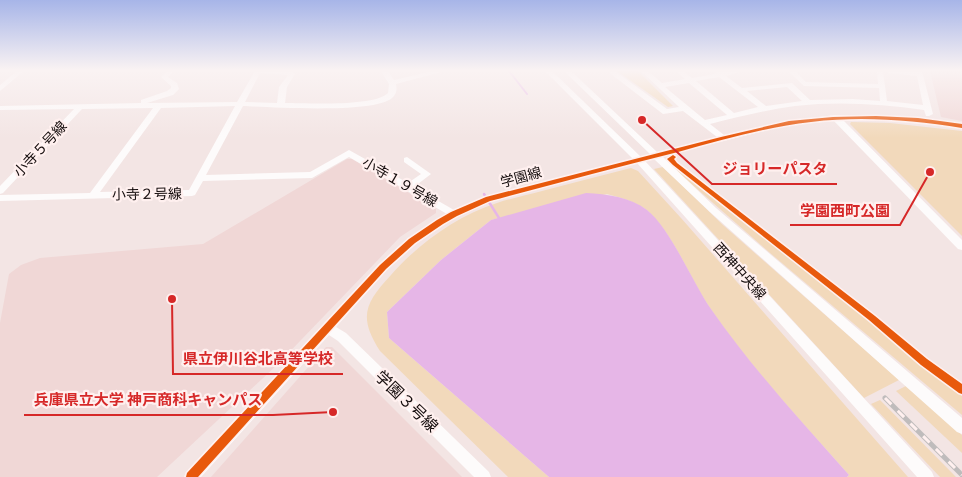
<svg xmlns="http://www.w3.org/2000/svg" width="962" height="477" font-family="'Fira Sans','Noto Sans JP',sans-serif">
<style>
.built{fill:#f0d7d6}
.green{fill:#f2d9bb}
.water{fill:#e6b6e7}
.lines{fill:none;stroke-linecap:round;stroke-linejoin:round}
.stream-far1{stroke:#e6b6e7;stroke-width:2}
.stream{stroke:#e6b6e7;stroke-width:2.5}
.minor{fill:#fdfbfb;fill-rule:evenodd}
.rail-casing{stroke:#bfbcbc;stroke-width:5}
.rail{stroke:#fff0ef;stroke-width:3;stroke-dasharray:9;stroke-linecap:butt}
.cycleway-casing{stroke:#fff0ef;stroke-width:3}
.cycleway{fill:#e8590c;fill-rule:evenodd}
.labels{text-anchor:middle;stroke-width:4.5;stroke-linejoin:round;paint-order:stroke}
.street-label{font-size:14px;fill:#140c0c;stroke:#fff0ef}
.near-street-label{font-size:16px;fill:#140c0c;stroke:#fff0ef}
.leader{fill:none;stroke:#d62828;stroke-width:2}
.callout-dot{fill:#d62828;stroke:#fff0ef;stroke-width:2}
.callout-label{font-size:15px;text-anchor:middle;font-weight:bold;fill:#d62828;stroke:#fff0ef;stroke-width:4.5;stroke-linejoin:round;paint-order:stroke}
</style>
<rect width="100%" height="100%" fill="#f3e5e4"/>
<g class="built">
<polygon points="930,71 962,71 962,121 941,117"/>
<polygon points="347,159 352,159 436,209 436,213 400,237 277,365 157,477 0,477 0,323 9,274 21,265 40,258 203,244"/>
<polygon points="326,347 332,347 462,477 211,477"/>
</g>
<g class="green">
<polygon points="617,71 638,71 673,106 668,107"/>
<polygon points="851,122 890,123 962,131 962,236 850,124"/>
<polygon points="674,165 962,396 962,415 770,253 671,166"/>
<polygon points="663,167 723,225 899,380 864,398 654,169"/>
<path d="M631 168 638 171 681 218 908 477H847L849 475C801 421 751 368 710 308 689 277 676 239 649 212 638 202 621 198 607 194L491 220 441 260 387 312 389 338 549 477H508L380 351C358 317 365 303 391 275 419 243 457 216 497 203 512 198 527 195 542 191 571 183 601 176 631 168Z"/>
<polygon points="906,386 962,435 962,453 896,391"/>
<polygon points="880,400 956,477 940,477 871,404"/>
</g>
<path class="water" d="M586 193C607 194 630 197 647 210 671 229 692 282 711 309 752 368 801 421 849 475L847 477H549L389 338 387 312 441 260 491 220Z"/>
<g class="lines">
<polyline class="stream-far1" points="509,71 527,94"/>
<polyline class="stream" points="484,194 499,218"/>
<g class="minor">
<polygon points="17,71 24,71 0,91 0,85"/>
<path d="M167 71H174L168 77 177 83 179 89 173 95 147 103 237 102 255 71H291L295 74 287 87 285 103C306 103 374 107 388 93L389 84 381 71H388L394 80 432 71H445L396 84C397 89 397 94 392 98 374 114 270 107 243 106L206 175 310 172 349 150 408 183 421 174 404 162V158L407 157 431 174 414 187 454 210 485 197 633 159 545 71H552L641 157 650 154 564 71H571L657 152 717 137 683 111 663 114 607 71H615L667 109 679 107 641 71H648L662 83 685 79 676 71H683L692 78 715 74 717 71 722 72 743 71 726 76 742 88 792 83 810 100 853 99 880 101 879 88 804 86 788 71H795L806 82 878 84 877 71H883L887 101 923 105 917 76 888 73 885 71H922L933 114 929 116H926L924 110C881 104 838 101 795 106 766 110 738 117 710 124L724 135 789 121 835 115 897 116 962 124V128L897 121 843 120 962 240V250L958 249 834 121 789 125 662 156 716 208 962 418V434L957 432 710 212 654 159 645 161 932 472 934 477H917L637 163 491 201 457 216 416 244 387 270 336 327 346 333 489 472 491 477H474L338 341 329 335 201 477H184L186 472 379 264 408 238 447 214 349 157 312 178 203 181 195 195 192 196 0 201V195L90 193 153 108 82 109 3 193 0 194V186L74 109 0 110V106L141 103V100L167 91 171 88V86L161 77ZM260 73 288 75 279 87 277 103 245 102ZM719 77 758 107 734 113 696 81ZM689 83 727 115 705 120 665 87ZM787 87 802 101 766 106 747 91ZM235 106 189 190 100 192 161 108Z"/>
</g>
<defs>
<polyline id="rail" points="885,398 962,475"/>
</defs>
<use href="#rail" class="rail-casing"/>
<use href="#rail" class="rail"/>
<defs>
<g id="cycleway">
<path d="M876 116 918 118 962 124V128C912 120 862 116 811 122 766 127 721 140 678 152 615 168 553 184 490 201L457 216 443 224 415 243 386 269 198 477H186L187 473 380 265 409 239 437 220 451 212 486 197 721 137 789 121 833 117Z"/>
<polygon points="673,155 676,157 674,159 677,163 875,316 927,359 962,384 962,394 959,393 921,365 869,320 673,165 667,159"/>
</g>
</defs>
<use href="#cycleway" class="cycleway-casing"/>
<use href="#cycleway" class="cycleway"/>
</g>
<linearGradient id="sky" x2="0" y2="1"><stop stop-color="#a7b5e8"/><stop offset="0.51" stop-color="#faf3f3"/><stop offset="1" stop-color="#faf3f3" stop-opacity="0"/></linearGradient>
<rect width="962" height="138" fill="url(#sky)"/>
<g class="labels">
<g class="street-label">
<text transform="translate(40 149) rotate(-47)" y="5">小寺５号線</text>
<text transform="translate(521 177) rotate(-15)" y="5">学園線</text>
<text transform="translate(400 182) rotate(30)" y="5">小寺１９号線</text>
<text transform="translate(147 194) rotate(-1)" y="5">小寺２号線</text>
<text transform="translate(740 271) rotate(48)" y="5">西神中央線</text>
</g>
<g class="near-street-label">
<text transform="translate(407 401) rotate(44)" y="6">学園３号線</text>
</g>
</g>
<path class="leader" d="M642 120L712 184H837M930 172L900 225H790M172 299L173 374H343M333 412L273 415H24"/>
<g class="callout-dot">
<circle cx="642" cy="120" r="5"/>
<circle cx="930" cy="172" r="5"/>
<circle cx="172" cy="299" r="5"/>
<circle cx="333" cy="412" r="5"/>
</g>
<g class="callout-label">
<text x="775" y="174">ジョリーパスタ</text>
<text x="845" y="216">学園西町公園</text>
<text x="258" y="364">県立伊川谷北高等学校</text>
<text x="148" y="405">兵庫県立大学 神戸商科キャンパス</text>
</g>
</svg>
